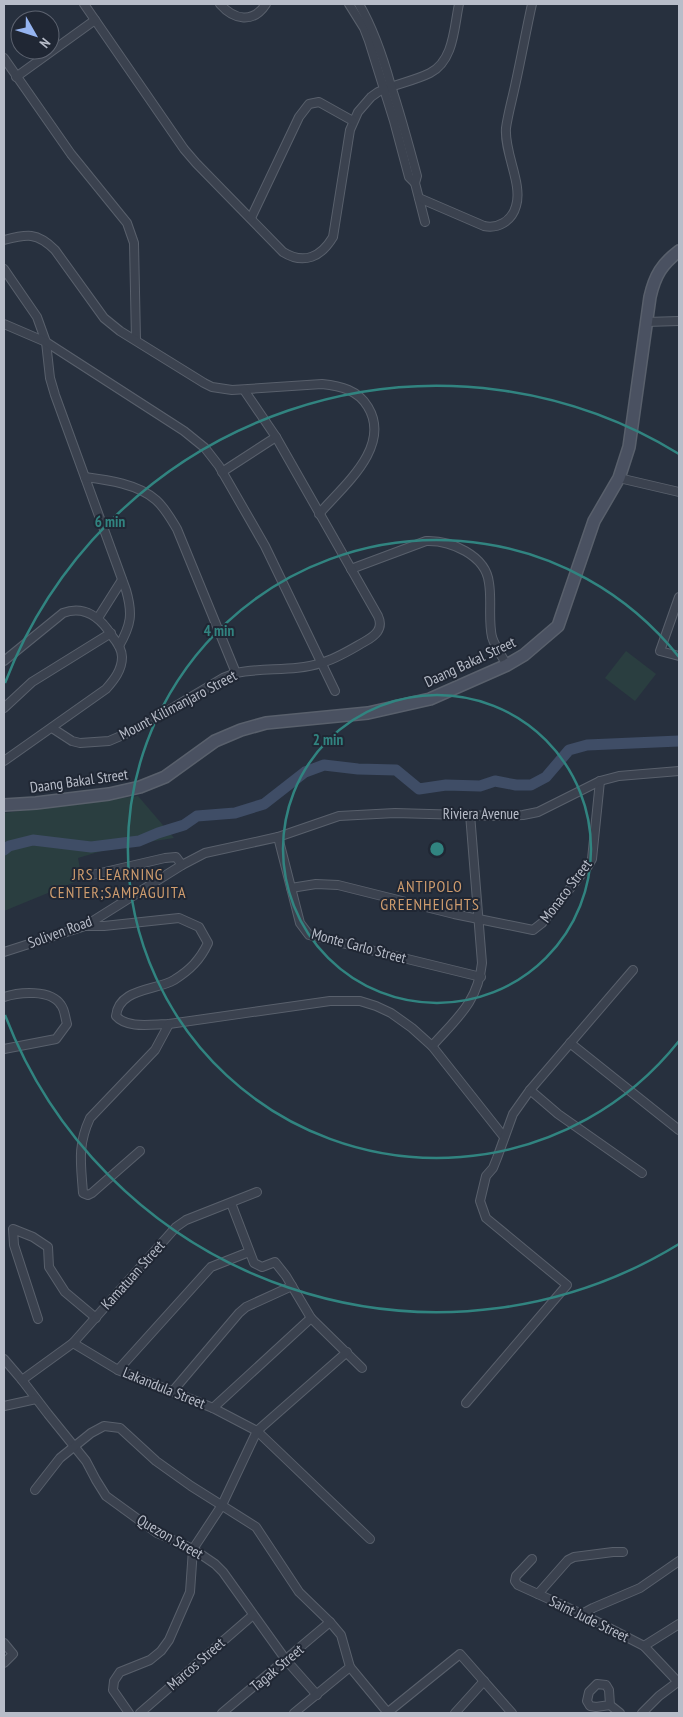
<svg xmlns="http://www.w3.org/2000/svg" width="683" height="1717" font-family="'PT Sans Narrow',sans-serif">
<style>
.green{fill:#2a3e40}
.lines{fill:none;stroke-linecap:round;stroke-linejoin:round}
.river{stroke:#3f4d66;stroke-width:11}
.street-casing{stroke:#59606c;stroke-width:10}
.secondary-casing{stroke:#59606c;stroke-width:14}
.street{stroke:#3b424f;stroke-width:8}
.secondary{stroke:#4a5161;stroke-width:11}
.ring{fill:none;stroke:#318480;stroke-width:2.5}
.labels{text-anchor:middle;stroke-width:4;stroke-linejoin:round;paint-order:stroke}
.street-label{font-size:15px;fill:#b8bdc9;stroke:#202734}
.neighbourhood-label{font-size:16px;letter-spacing:1px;fill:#ce9c6e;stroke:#202734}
.centre{fill:#318480;stroke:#202734;stroke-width:2.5}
.ring-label{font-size:15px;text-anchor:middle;font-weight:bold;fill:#318480;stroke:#202734;stroke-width:4;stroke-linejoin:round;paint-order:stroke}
</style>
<rect width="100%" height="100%" fill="#27303e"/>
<g class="green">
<polygon points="626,651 656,674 635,701 605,678"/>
<polygon points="138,796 174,838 115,847 78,858 82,879 4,911 4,813"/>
</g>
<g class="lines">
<polyline class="river" points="4,850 9,846 33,840 91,847 139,841 158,833 184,825 197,816 235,813 264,804 305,772 324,765 358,769 396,770 419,789 446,785 480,786 495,781 516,785 531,785 546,777 569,750 587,745 679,741"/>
<defs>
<g id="street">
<path d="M84 4 184 149 196 163 283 252C304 265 321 257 333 237L350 130 358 112 371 97 378 92C395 84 414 81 430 73 454 61 454 27 459 4"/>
<path d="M220 4C234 20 253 24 266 4"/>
<polyline points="349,4 364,28 369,41 394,121 409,177 415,183"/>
<path d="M359 4C374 30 383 57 391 86 401 116 409 146 417 176L415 183 425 222"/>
<polyline points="4,58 71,154 127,223 134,243 136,340"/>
<polyline points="16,77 95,20"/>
<path d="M419 198 484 226C498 229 512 221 516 206 523 184 504 153 506 128 508 114 512 100 515 86 521 59 526 31 532 4"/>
<polyline points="251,218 299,117 309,104 319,102 353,121"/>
<path d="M4 240C27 234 37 232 55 250L104 318 120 331 204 383 212 387 232 390 322 384C341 386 358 390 368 407 392 447 343 486 319 514"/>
<path d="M4 269 37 317 46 342 50 378 55 395 126 590C133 614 131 625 119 646"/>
<polyline points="646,322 679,321"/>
<polyline points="4,324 46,342 184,431 205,448 219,466 265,546 335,691"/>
<polyline points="222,472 276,437"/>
<path d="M85 477C108 480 138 484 156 500 165 508 171 519 177 529L236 673"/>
<polyline points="619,478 679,492"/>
<path d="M351 569 426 541C450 540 486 555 489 583 492 601 488 619 492 637 495 647 502 656 507 665"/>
<polyline points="679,597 660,651 679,656"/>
<polyline points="98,618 122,580"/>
<path d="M4 661 63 613C85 605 101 618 112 636 117 642 122 649 122 657 122 670 114 680 106 689L4 761"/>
<polyline points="4,708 32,682 111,633"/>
<path d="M52 728 72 741 80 743 109 741 137 729 223 678 236 673C264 667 294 672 321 663 336 659 350 650 364 642 375 636 384 629 378 616L276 437 244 390"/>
<polyline points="278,837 300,923 309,935 481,977"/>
<polyline points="92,875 165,858 176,857 182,865"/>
<polyline points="291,888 316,884 338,885 454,914 533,930 542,923 588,866 592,859 600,781"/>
<path d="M85 926H104L179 918 199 927 208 943C200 960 190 970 174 980 155 991 119 988 116 1016 127 1029 153 1024 169 1024L330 1001H360L376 1006 391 1013 412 1028 432 1046 504 1137"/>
<polyline points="4,952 85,926 182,865 205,853 278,837 339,816 395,813 498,816 523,815 538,812 600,781 619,776 679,771"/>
<path d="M4 997C19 992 51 989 61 1005 65 1010 65 1018 67 1024L56 1039 4 1049"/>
<polyline points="570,1043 679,1130"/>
<path d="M432 1046C457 1018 478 1002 482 963L470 814"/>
<polyline points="530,1090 558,1114 642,1173"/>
<path d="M140 1151 92 1193 88 1195 83 1193C81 1164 77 1146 90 1118L155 1050 169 1024"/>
<polyline points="231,1203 254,1263 262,1267 275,1262 286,1276 311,1318 362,1368"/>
<polyline points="38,1319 14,1245 13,1229 33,1237 48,1247 49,1267 65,1292 96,1318"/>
<polyline points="73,1343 118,1370 213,1408 257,1431 370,1539"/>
<polyline points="4,1359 22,1380 48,1414 86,1461 96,1480 106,1496 157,1533 193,1549 215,1564 223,1572 286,1660 317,1695"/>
<polyline points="118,1370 211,1267 249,1252"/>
<polyline points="22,1380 73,1343 176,1227 186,1220 257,1192"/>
<polyline points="172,1392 239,1313 246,1307 292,1286"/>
<polyline points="466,1403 567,1285 486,1218 480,1201 486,1176 493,1168 497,1158 513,1114 530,1090 633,970"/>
<polyline points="4,1406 36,1399"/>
<polyline points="213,1408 311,1318"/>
<polyline points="35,1490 60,1458 91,1433 104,1426 120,1428 156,1461 191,1486 256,1527 299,1592 330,1622 341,1635 350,1667 294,1713"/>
<polyline points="532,1559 516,1576 515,1581 518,1585 582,1614 644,1646 679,1683"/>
<polyline points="538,1594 568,1560 574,1557 613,1552 623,1552"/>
<polyline points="582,1614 593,1608 640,1588 679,1561"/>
<polyline points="4,1643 13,1654 4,1663"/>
<polyline points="644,1646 679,1624"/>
<polyline points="350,1667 388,1713"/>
<polyline points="610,1705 596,1707 590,1706 587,1701 589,1692 597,1684 606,1685 609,1690 610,1705 620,1713"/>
<polyline points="129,1713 113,1690 114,1681 120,1672 150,1660 161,1651 169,1640 190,1592 193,1549 222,1505 257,1431 347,1352"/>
<polyline points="140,1713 253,1615"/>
<polyline points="222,1713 330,1622"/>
<polyline points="387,1713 460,1654 512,1713"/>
<polyline points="455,1713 484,1681"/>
<polyline points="642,1713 659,1696 679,1681"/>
</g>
<path id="secondary" d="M4 805 36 803 109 794 140 787 165 777 215 741 241 730 266 723 368 713 430 699 507 665 524 655 558 626 594 521 619 478 629 447 650 297C655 275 662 264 679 251"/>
</defs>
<use href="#street" class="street-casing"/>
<use href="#secondary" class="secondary-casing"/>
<use href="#street" class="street"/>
<use href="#secondary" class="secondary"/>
</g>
<g class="ring">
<circle cx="437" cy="849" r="154"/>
<path d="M679 1041A309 309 0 1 1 679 657"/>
<path d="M679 1244A463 463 0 0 1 5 1015M5 683A463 463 0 0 1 679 454"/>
</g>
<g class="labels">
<g class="street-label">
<text transform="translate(470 662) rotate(-25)" y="5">Daang Bakal Street</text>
<text transform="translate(178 705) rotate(-28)" y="5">Mount Kilimanjaro Street</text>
<text transform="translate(79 781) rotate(-8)" y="5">Daang Bakal Street</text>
<text x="481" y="819">Riviera Avenue</text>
<text transform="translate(566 891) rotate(-53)" y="5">Monaco Street</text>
<text transform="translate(60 932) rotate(-20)" y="5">Soliven Road</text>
<text transform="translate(359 946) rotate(15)" y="5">Monte Carlo Street</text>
<text transform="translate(133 1275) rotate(-48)" y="5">Kamatuan Street</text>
<text transform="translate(164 1388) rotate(22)" y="5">Lakandula Street</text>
<text transform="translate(170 1537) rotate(30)" y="5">Quezon Street</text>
<text transform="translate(589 1619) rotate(26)" y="5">Saint Jude Street</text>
<text transform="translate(196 1664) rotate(-41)" y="5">Marcos Street</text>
<text transform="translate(277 1668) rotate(-40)" y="5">Tagak Street</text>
</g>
<g class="neighbourhood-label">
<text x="118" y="880">JRS LEARNING<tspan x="118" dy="18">CENTER;SAMPAGUITA</tspan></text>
<text x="430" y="892">ANTIPOLO<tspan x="430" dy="18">GREENHEIGHTS</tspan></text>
</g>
</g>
<circle cx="437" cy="849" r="8" class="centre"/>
<g class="ring-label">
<text x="110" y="527">6 min</text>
<text x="219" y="636">4 min</text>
<text x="328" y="745">2 min</text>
</g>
<rect width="683" height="1717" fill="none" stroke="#b8bdc9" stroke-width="10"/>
<g transform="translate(35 35) rotate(129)"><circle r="24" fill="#202734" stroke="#5d6370"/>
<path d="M0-4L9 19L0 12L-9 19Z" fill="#95b4f0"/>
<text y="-8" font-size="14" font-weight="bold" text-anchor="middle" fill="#b8bdc9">N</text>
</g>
</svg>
